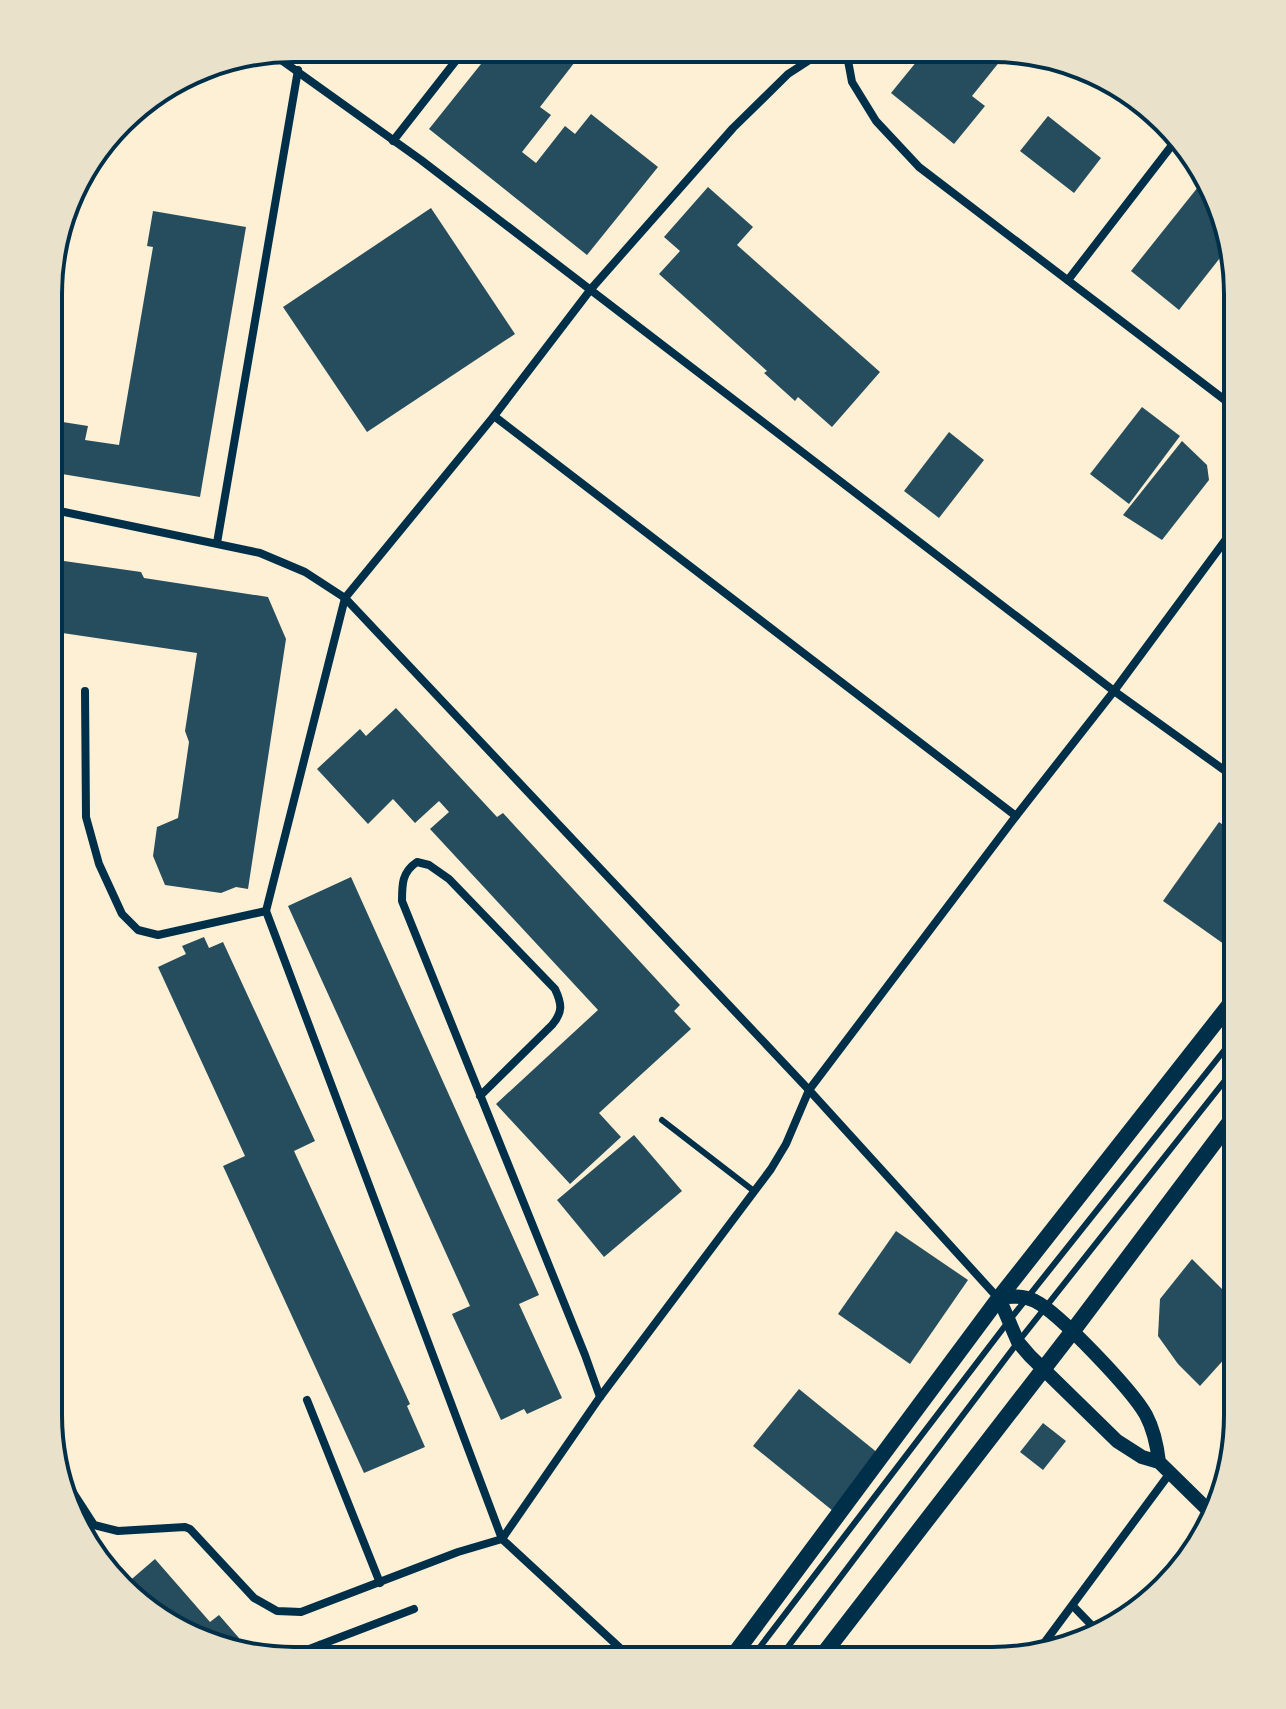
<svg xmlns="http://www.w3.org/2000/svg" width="1286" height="1709" font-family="Montserrat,sans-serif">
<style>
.building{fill:#264d5e}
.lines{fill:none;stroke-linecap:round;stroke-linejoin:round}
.service{stroke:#003049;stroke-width:6}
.minor{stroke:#003049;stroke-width:8}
.tertiary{stroke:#003049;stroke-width:14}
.secondary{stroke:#003049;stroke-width:16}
.rim{fill:none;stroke:#003049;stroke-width:4}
</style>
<rect width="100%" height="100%" fill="#fdf0d5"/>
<g class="building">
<polygon points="493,49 585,49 540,107 551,115 522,152 536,163 565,126 575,134 591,114 658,167 587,255 429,129"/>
<polygon points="926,50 1009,50 972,96 985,106 954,144 891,93"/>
<polygon points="1048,116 1101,158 1074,193 1020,151"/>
<polygon points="1206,177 1212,185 1227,249 1179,310 1131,271"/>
<polygon points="708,187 753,227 737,245 880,372 832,427 798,397 795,401 764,373 767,371 659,274 680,251 664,237"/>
<polygon points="431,208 515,334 367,432 283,307"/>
<polygon points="153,211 246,227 200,497 50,472 50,420 88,426 85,440 119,445 153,247 147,246"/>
<polygon points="1142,407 1180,436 1129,504 1090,474"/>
<polygon points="949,432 984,460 939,518 904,491"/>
<polygon points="1182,441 1207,465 1209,480 1162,540 1123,515"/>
<polygon points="50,559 141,572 144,578 268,597 286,639 248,889 236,887 221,893 165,885 153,856 157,827 178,818 189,742 185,731 197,653 49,631"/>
<polygon points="396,708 497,817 503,813 680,1005 674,1011 691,1029 599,1113 621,1137 570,1184 496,1104 598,1010 430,829 449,812 439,801 415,823 393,799 368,824 317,769 360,729 366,736"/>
<polygon points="1219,822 1238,835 1238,954 1163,901"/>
<polygon points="351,877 539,1295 519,1304 562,1398 527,1414 524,1409 501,1420 452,1314 470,1306 288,906"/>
<polygon points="204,937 209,948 223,942 315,1141 294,1151 410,1404 407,1406 425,1447 364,1473 223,1166 245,1156 158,967 186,954 182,946"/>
<polygon points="634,1135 682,1191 604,1257 557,1200"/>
<polygon points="896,1231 968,1280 910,1364 838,1314"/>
<polygon points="1192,1259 1237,1304 1237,1345 1200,1386 1178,1364 1158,1336 1160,1299"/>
<polygon points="799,1389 879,1454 833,1511 753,1446"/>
<polygon points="1043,1423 1066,1441 1043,1470 1020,1452"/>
<polygon points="155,1559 210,1622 219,1615 239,1638 229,1646 157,1619 126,1584"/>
</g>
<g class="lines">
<g class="service">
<polyline points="662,1120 754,1191"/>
<polyline points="320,1644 341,1659"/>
<polyline points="750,1660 1008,1322 1238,1033"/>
<polyline points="778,1660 1018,1342 1238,1064"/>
</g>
<g class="minor">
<polyline points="846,50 852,82 876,121 919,167 1238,410"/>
<polyline points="270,52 421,160 1114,691 1238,780"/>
<polyline points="393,141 465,49"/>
<polyline points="1068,280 1176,140"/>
<polyline points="494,416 1016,816"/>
<polyline points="50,509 260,553 305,572 345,598 809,1090 998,1298"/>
<polyline points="217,543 298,70"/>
<polyline points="85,691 86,817 99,864 122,914 138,930 158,935 266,911"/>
<path d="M480 1096 552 1025C563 1012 562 1004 555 989L449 879 429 865 417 862C402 872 402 884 402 901L585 1355 600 1397"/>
<polyline points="307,1400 380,1583"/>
<polyline points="63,1477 94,1525 118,1531 185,1527 190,1529 254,1598 277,1611 301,1612 458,1552 502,1539"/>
<polyline points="502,1539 600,1397 771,1169 786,1144 809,1090 1016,816 1114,691 1238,523"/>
<polyline points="1073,1606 1101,1635"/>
<polyline points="1039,1650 1170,1473"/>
<polyline points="283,1659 414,1609"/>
<polyline points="633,1660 502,1539 266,911 345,598 494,416 591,289 733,128 788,74 825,50"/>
</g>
<path class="tertiary" d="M1159 1462C1157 1445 1154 1430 1146 1415 1132 1390 1059 1313 1035 1301 1023 1295 1011 1296 999 1298L1018 1342 1030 1356 1117 1441 1142 1457 1159 1462 1210 1512"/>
<g class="secondary">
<polyline points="730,1660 999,1298 1238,994"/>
<polyline points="818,1661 1072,1332 1238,1111"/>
</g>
</g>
<path d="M0 0H1286V1709H0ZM294 62H992A232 232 0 0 1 1224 294V1415A232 232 0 0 1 992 1647H294A232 232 0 0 1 62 1415V294A232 232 0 0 1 294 62Z" fill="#e9e1ca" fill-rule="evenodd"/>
<path class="rim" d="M294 62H992A232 232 0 0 1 1224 294V1415A232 232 0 0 1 992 1647H294A232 232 0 0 1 62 1415V294A232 232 0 0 1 294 62Z"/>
</svg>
